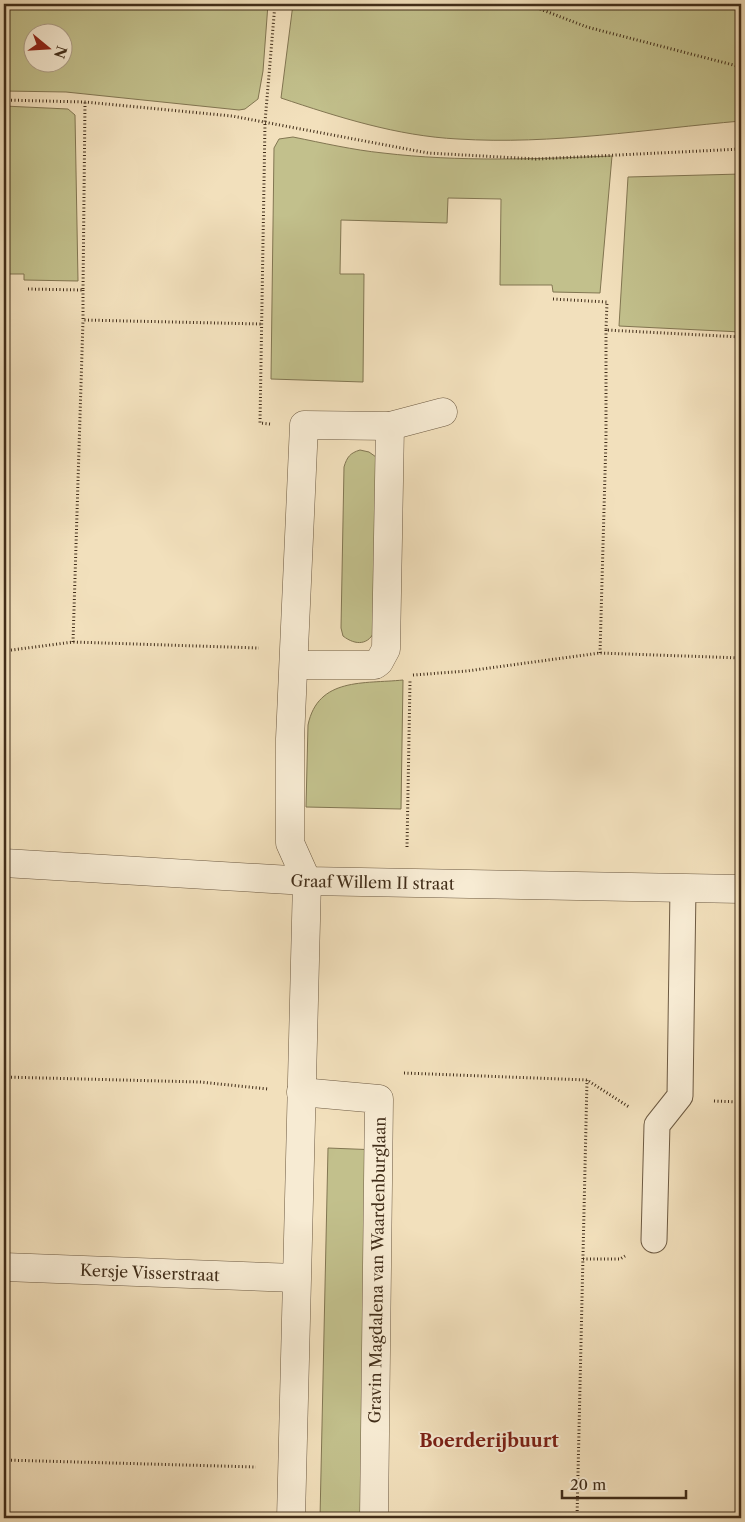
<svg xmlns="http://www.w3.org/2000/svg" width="745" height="1522" font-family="'Libre Caslon Text',serif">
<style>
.green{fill:#c2c08c;stroke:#827652;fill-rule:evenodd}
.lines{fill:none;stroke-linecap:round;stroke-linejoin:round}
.service-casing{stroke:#6d5a42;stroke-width:27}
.minor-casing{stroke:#6d5a42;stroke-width:29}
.path{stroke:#412d19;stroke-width:3;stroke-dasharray:1 2.5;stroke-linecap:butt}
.service{stroke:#f7ebd3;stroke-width:25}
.minor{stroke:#f7ebd3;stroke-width:28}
.labels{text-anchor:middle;stroke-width:4;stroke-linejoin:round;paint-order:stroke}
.street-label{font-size:16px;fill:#412d19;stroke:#f7ebd3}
.neighbourhood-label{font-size:18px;font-weight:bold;fill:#7a1f14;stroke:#f7ebd3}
</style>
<rect width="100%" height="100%" fill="#f2e0bc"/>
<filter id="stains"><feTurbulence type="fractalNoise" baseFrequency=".004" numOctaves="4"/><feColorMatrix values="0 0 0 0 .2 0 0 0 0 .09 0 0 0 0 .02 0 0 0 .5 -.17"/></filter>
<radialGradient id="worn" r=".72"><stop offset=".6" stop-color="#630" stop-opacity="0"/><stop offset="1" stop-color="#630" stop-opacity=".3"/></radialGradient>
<g class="green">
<path d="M4 4H268L263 71 258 99 245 109 239 110 66 92 4 91ZM32 32H62V62H32Z"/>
<path d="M293 4H741V121C649 129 551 145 458 139 397 136 338 117 281 98Z"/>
<polygon points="4,106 68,109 75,115 78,281 24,280 24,274 4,274"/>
<path d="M293 137C323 143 353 150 383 153 459 162 536 159 612 156L600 293 553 292 552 285H500L501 199 448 198 447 223 341 220 340 274H364L363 382 271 379 274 148 279 139Z"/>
<polygon points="741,174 741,332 619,326 628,177"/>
<path d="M360 450 369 452 376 457 375 630C369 645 356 646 343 636L341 628 344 467C347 457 350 453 360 450Z"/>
<path d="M403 680 401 809 306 807 308 725C318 677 364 684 403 680Z"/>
<polygon points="328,1148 379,1150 370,1518 320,1518"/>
</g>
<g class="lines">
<defs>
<polyline id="service" points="654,1240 657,1125 680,1096 683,888"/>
<g id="minor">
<polyline points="294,665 375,665 379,662 386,649 390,426"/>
<path id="s1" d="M4 863 307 881 741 889"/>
<polyline points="301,1092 379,1099 374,1518"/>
<path id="s2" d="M4 1267 296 1278"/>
<polyline points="291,1518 307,881 290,843 290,739 304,425 390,426 443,412"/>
</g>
</defs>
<use href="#service" class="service-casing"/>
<use href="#minor" class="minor-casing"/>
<g class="path">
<polyline points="527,4 587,27 741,67"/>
<polyline points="4,100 85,102 232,116 428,153 536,159 741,149"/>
<polyline points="28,289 83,290 85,102"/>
<polyline points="83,290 83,320 262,324"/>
<polyline points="553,299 607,302 606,330 741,337"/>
<polyline points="270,424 260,423 265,122 275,4"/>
<polyline points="73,642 83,320"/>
<polyline points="4,651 73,642 259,648"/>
<polyline points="600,653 606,438 606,330"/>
<polyline points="413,675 467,671 600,653 741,658"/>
<polyline points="407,847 410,681"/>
<polyline points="404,1073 587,1080 629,1107"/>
<polyline points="4,1077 200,1082 268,1089"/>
<polyline points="714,1101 741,1102"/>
<polyline points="583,1259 620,1259 625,1256"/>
<polyline points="4,1460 256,1467"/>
<polyline points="577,1518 587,1080"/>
</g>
<use href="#service" class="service"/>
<use href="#minor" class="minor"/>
</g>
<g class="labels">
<g class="street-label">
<text dy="6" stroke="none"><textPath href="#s1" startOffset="369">Graaf Willem II straat</textPath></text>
<text transform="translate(377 1270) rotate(-89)" y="6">Gravin Magdalena van Waardenburglaan</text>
<text dy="6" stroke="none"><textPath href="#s2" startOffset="146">Kersje Visserstraat</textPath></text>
</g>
<g class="neighbourhood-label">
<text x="489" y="1447">Boerderijbuurt</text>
</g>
</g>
<rect width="745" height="1522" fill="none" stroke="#f2e0bc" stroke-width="20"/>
<rect x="5" y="5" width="735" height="1512" fill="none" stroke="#412d19" stroke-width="2.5"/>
<rect x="10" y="10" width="725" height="1502" fill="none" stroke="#412d19"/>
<g transform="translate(48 48) rotate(108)"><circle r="24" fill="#f7ebd3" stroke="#ae9f89"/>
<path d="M0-4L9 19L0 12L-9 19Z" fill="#8f2418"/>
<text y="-8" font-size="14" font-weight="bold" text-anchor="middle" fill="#412d19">N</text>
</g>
<path d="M562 1490v8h124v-8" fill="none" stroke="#412d19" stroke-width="2.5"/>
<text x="570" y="1490" font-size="15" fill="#412d19" stroke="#f7ebd3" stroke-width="4" paint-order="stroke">20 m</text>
<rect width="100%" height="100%" filter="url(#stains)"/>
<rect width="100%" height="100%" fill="url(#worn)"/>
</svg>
